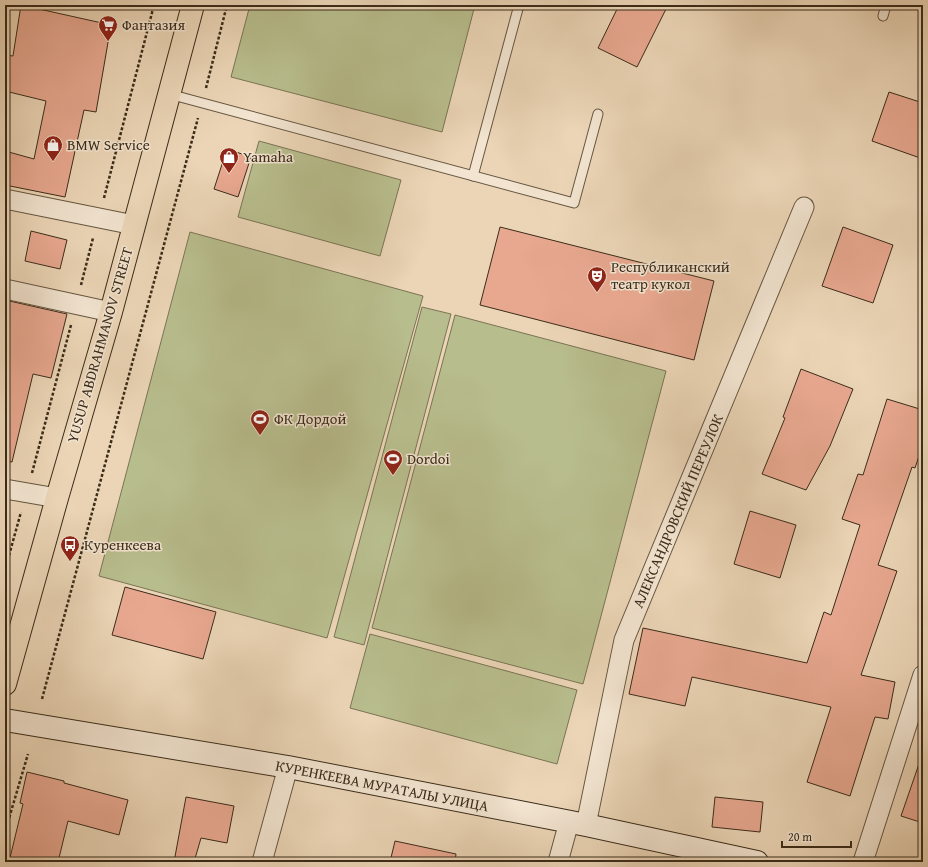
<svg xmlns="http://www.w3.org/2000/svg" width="928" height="867" font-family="'Gentium Book Plus',serif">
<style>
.green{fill:#b8bd8d;stroke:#7a7454}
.building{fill:#e8a890;stroke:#3b2c1a}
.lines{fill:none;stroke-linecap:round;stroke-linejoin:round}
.lane-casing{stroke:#675641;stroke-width:11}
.street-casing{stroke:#675641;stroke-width:21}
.secondary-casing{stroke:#3b2c1a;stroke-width:24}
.primary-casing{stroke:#3b2c1a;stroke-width:24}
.path{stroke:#3b2c1a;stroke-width:2.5;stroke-dasharray:3 2;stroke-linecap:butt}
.lane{stroke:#f2e4d0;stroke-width:9}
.street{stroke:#f2e4d0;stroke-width:19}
.secondary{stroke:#f2e4d0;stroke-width:22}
.primary{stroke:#ebd5b6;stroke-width:22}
.labels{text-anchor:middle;stroke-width:3;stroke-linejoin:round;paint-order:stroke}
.poi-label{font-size:15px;fill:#3b2c1a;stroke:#f2e4d0;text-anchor:start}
.street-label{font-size:15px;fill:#3b2c1a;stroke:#f2e4d0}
</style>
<rect width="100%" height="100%" fill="#ebd5b6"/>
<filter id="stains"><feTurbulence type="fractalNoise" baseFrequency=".005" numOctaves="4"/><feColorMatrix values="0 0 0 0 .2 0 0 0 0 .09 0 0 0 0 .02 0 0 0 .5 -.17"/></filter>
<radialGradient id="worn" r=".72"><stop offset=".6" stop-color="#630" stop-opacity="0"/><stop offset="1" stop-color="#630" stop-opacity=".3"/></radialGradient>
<g class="green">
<polygon points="250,5 475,5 442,132 231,77"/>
<polygon points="259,141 401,180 380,256 238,217"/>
<polygon points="190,232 423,296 327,638 99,576"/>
<polygon points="422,307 451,314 364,645 334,637"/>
<polygon points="455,315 666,371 583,684 372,628"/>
<polygon points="370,634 577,690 557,764 350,708"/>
</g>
<g class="building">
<polygon points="21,5 111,25 96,112 84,110 65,197 5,185 5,151 34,159 46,101 5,91 5,55 13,56"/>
<polygon points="619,5 668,5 637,67 598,48"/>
<polygon points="889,92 923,103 923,159 872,141"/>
<polygon points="227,149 251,157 238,197 214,189"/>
<polygon points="500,227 714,281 694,360 480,305"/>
<polygon points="843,227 893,245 873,303 822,286"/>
<polygon points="31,231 67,240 60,269 25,261"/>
<polygon points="5,300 67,314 51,378 33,374 12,462 5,461"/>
<polygon points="801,369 853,389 830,446 806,490 762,474 785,418 783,417"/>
<polygon points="887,399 923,410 923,444 915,468 912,467 878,565 897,571 861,675 895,682 888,719 875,717 850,796 807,782 831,707 692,677 685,706 629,694 643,628 807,663 824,612 831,615 860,525 842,519 858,474 863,475"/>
<polygon points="750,511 796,525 780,578 734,564"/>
<polygon points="125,587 216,612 203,659 112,635"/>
<polygon points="920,761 923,762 923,823 901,816"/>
<polygon points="27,772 64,781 64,783 128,800 119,835 68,821 58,862 9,862 23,804 20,803"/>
<polygon points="186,797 234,806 227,843 201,838 194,862 174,862"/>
<polygon points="715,797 763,802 760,832 712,827"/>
<polygon points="395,841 456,854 455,862 390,862"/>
</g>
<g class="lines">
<defs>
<g id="lane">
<polyline points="883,16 886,5"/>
<polyline points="169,94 574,203 598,114"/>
<polyline points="473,176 519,5"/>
</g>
<g id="street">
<polyline points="5,199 134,225"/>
<polyline points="5,289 111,312"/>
<polyline points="5,489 57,498"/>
<polyline points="586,825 624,640 804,207"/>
<polyline points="262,862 288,767"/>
<polyline points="558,862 569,822"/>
<polyline points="863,862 923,675"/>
</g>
<polyline id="secondary" points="5,720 288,767 586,825 757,862"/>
<polyline id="primary" points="5,684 57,498 111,312 193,5"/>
</defs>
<use href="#lane" class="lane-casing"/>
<use href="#street" class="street-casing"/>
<use href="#secondary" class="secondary-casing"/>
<use href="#primary" class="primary-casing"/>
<g class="path">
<polyline points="206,88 227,5"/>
<polyline points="104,198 154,5"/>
<polyline points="81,285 93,238"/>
<polyline points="32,473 71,325"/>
<polyline points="5,570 21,512"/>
<polyline points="42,699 198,118"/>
<polyline points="5,832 28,754"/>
</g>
<use href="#lane" class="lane"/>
<use href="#street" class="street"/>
<use href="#secondary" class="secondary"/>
<use href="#primary" class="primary"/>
</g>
<defs>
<symbol id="supermarket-pin" viewBox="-11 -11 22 30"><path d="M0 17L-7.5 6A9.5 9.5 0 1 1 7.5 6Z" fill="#8f2418" stroke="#f2e4d0"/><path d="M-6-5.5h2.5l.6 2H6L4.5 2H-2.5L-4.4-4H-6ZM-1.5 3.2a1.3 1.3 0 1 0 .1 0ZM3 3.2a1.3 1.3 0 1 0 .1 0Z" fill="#fff"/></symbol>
<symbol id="shop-pin" viewBox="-11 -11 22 30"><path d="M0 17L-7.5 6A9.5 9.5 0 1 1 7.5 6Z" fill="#8f2418" stroke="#f2e4d0"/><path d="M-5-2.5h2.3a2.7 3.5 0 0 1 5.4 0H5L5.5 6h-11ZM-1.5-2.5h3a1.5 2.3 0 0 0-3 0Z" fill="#fff"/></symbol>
<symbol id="theatre-pin" viewBox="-11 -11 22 30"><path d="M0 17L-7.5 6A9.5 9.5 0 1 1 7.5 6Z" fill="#8f2418" stroke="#f2e4d0"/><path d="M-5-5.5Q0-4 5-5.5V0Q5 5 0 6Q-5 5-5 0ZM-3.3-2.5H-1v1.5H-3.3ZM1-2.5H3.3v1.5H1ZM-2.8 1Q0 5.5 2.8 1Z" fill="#fff"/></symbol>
<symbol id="stadium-pin" viewBox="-11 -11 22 30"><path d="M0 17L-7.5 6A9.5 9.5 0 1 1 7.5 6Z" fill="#8f2418" stroke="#f2e4d0"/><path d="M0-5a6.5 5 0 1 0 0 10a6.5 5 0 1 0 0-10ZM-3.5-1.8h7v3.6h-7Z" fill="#fff"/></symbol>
<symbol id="bus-pin" viewBox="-11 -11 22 30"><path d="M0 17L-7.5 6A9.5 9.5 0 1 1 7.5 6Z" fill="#8f2418" stroke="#f2e4d0"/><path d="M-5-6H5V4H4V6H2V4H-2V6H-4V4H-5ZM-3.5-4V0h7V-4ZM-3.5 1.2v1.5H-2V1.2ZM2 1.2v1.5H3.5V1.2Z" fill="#fff"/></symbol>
</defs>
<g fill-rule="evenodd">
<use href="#supermarket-pin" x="97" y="14" width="22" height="30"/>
<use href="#shop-pin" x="42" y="134" width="22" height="30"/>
<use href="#shop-pin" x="218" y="146" width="22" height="30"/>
<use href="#theatre-pin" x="586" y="265" width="22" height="30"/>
<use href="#stadium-pin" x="249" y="408" width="22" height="30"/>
<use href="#stadium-pin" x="382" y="448" width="22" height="30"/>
<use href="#bus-pin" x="59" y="534" width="22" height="30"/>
</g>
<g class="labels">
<g class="poi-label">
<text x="122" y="30">Фантазия</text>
<text x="67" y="150">BMW Service</text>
<text x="243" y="162">Yamaha</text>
<text x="611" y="272">Республиканский<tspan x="611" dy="17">театр кукол</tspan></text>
<text x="274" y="424">ФК Дордой</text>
<text x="407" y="464">Dordoi</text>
<text x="84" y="550">Куренкеева</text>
</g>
<g class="street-label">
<text transform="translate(100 345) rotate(-74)" y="5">YUSUP ABDRAHMANOV STREET</text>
<text transform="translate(678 511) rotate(-67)" y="5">АЛЕКСАНДРОВСКИЙ ПЕРЕУЛОК</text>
<text transform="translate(382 786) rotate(11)" y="5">КУРЕНКЕЕВА МУРАТАЛЫ УЛИЦА</text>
</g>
</g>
<rect width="928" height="867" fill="none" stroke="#ebd5b6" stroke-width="20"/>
<rect x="6" y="6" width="916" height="855" fill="none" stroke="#3b2c1a" stroke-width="2"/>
<rect x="10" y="10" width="908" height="847" fill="none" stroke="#3b2c1a"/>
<path d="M782 841v6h69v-6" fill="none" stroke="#3b2c1a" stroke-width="2"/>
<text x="788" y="841" font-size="12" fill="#3b2c1a" stroke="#f2e4d0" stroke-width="3" paint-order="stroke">20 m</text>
<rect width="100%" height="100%" filter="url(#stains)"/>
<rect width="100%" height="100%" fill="url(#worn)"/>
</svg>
